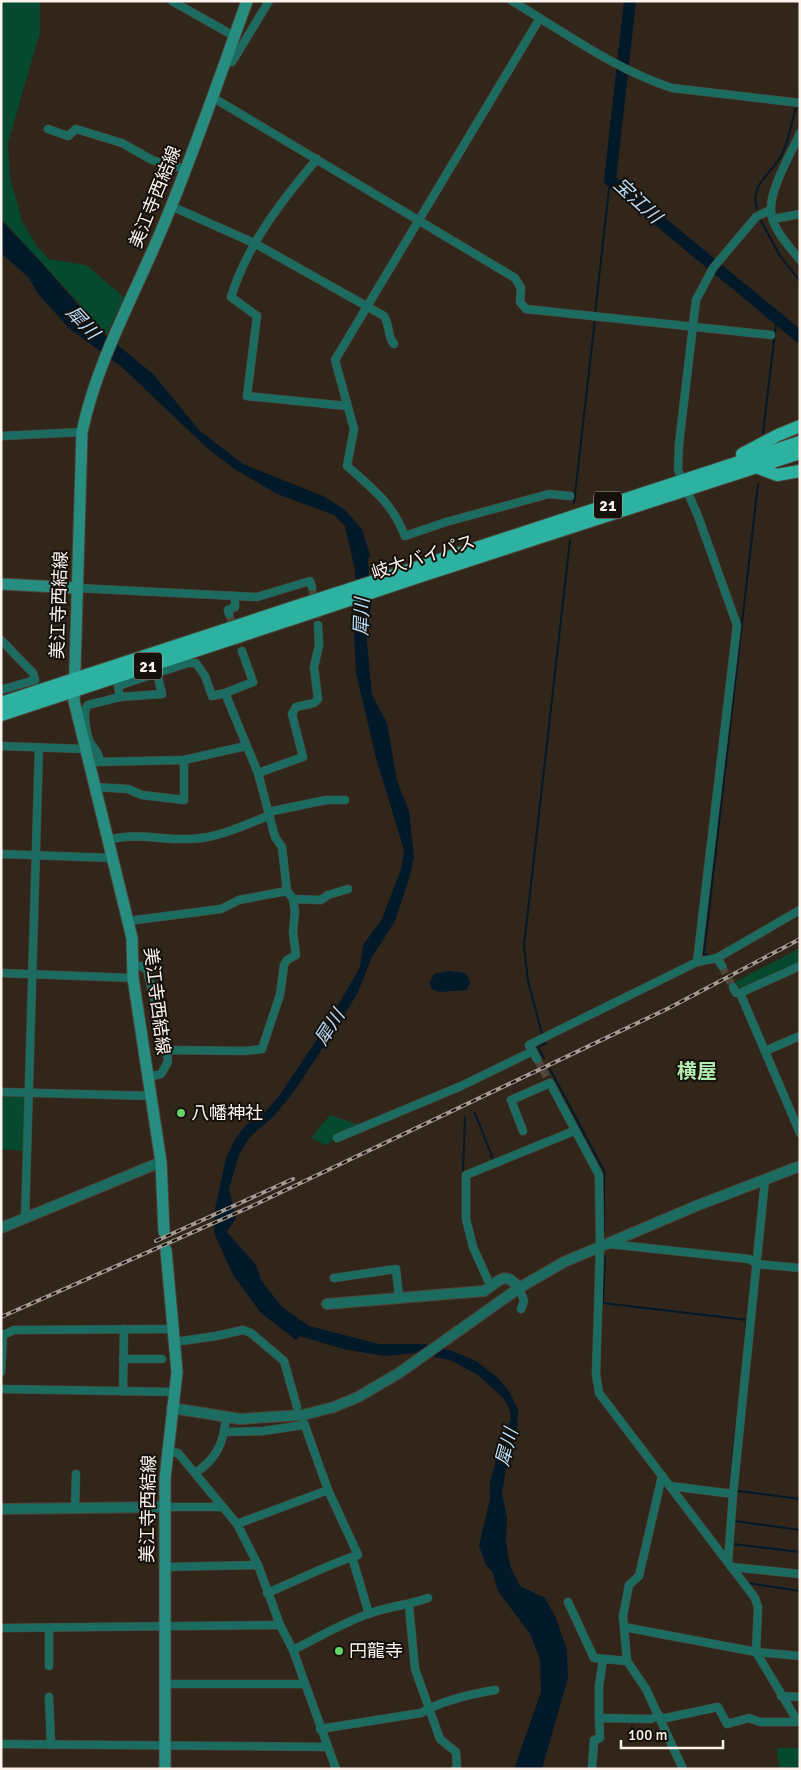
<svg xmlns="http://www.w3.org/2000/svg" width="801" height="1770" font-family="Signika,'Noto Sans JP',sans-serif">
<style>
.green{fill:#05492f}
.water{fill:#021929}
.lines{fill:none;stroke-linecap:round;stroke-linejoin:round}
.stream{stroke:#021929;stroke-width:2}
.river{stroke:#021929;stroke-width:12}
.minor-tunnel{stroke:#50453a;stroke-width:8;stroke-dasharray:8 4;stroke-linecap:butt}
.minor-casing{stroke:#4e4338;stroke-width:9}
.tertiary-casing{stroke:#4e4338;stroke-width:12}
.secondary-casing{stroke:#4e4338;stroke-width:13}
.trunk-casing{stroke:#4e4338;stroke-width:14}
.minor{stroke:#1b6b61;stroke-width:8}
.tertiary{stroke:#1b6b61;stroke-width:10}
.secondary{stroke:#278d80;stroke-width:11}
.trunk{stroke:#2db2a2;stroke-width:12}
.rail-casing{stroke:#a49a91;stroke-width:4}
.rail{stroke:#16100b;stroke-width:2;stroke-dasharray:5.5;stroke-linecap:butt}
.trunk-bridge-casing{stroke:#4e4338;stroke-width:14;stroke-linecap:butt}
.trunk-bridge{stroke:#2db2a2;stroke-width:12}
.poi-dot{fill:#65d467;stroke:#16100b;stroke-width:2}
.labels{text-anchor:middle;stroke-width:4;stroke-linejoin:round;paint-order:stroke}
.shield{fill:#16100b;stroke:#b7afa8;stroke-width:1}
.shield-label{font-size:16px;font-weight:bold;fill:#fcf3ec}
.street-label{font-size:18px;fill:#fcf3ec;stroke:#16100b}
.poi-label{font-size:18px;fill:#fcf3ec;stroke:#16100b;text-anchor:start}
.water-label{font-size:19px;font-style:italic;fill:#b8defb;stroke:#16100b}
.quarter-label{font-size:20px;font-weight:bold;fill:#b2ecb0;stroke:#16100b}
</style>
<rect width="100%" height="100%" fill="#32261b"/>
<g class="green">
<polygon points="1,1 40,1 40,32 8,143 10,178 22,221 36,245 49,259 86,265 124,297 107,334 1,218"/>
<polygon points="800,948 800,962 740,988 735,982"/>
<polygon points="1,1097 28,1097 26,1151 1,1149"/>
<polygon points="330,1115 359,1125 326,1145 311,1138"/>
<polygon points="777,1748 800,1748 799,1768 779,1767"/>
</g>
<g class="water">
<polygon points="1,220 39,260 103,333 153,374 200,431 243,464 323,496 344,509 362,529 370,555 368,560 371,606 366,633 372,695 387,723 397,781 409,811 414,856 410,876 395,921 372,957 358,992 342,1019 293,1093 274,1116 249,1138 239,1155 229,1189 236,1218 227,1232 256,1265 261,1280 282,1307 309,1326 379,1344 424,1344 452,1351 476,1361 498,1378 510,1393 518,1410 517,1432 507,1463 502,1493 507,1518 506,1542 510,1566 520,1586 545,1598 556,1618 567,1650 568,1678 542,1769 514,1769 541,1692 540,1659 530,1634 498,1591 492,1571 486,1565 479,1546 490,1499 490,1482 501,1442 511,1419 509,1408 503,1398 478,1375 450,1360 415,1353 385,1356 343,1349 300,1336 296,1340 261,1313 233,1275 214,1233 215,1209 226,1158 234,1141 245,1126 266,1111 279,1096 326,1026 360,967 363,945 382,919 401,869 404,850 376,758 356,673 354,635 359,613 354,566 345,526 334,515 277,494 233,468 207,448 123,368 69,328 39,295 28,277 1,253"/>
<polygon points="449,971 466,973 470,982 467,990 440,992 432,989 429,983 434,974"/>
</g>
<g class="lines">
<g class="stream">
<polyline points="799,98 800,92"/>
<path d="M757 209C749 183 772 175 782 154 789 140 791 124 796 108"/>
<polyline points="760,219 780,256 800,281"/>
<polyline points="595,314 610,180"/>
<polyline points="763,433 776,324 779,320"/>
<polyline points="574,503 595,319"/>
<polyline points="711,956 704,954 758,484"/>
<polyline points="542,1034 528,981 524,946 570,540"/>
<polyline points="544,1058 538,1047 546,1043 545,1040"/>
<polyline points="550,1069 604,1171 604,1231"/>
<polyline points="475,1113 493,1159"/>
<polyline points="463,1171 465,1117"/>
<polyline points="605,1256 603,1303 747,1320 745,1340"/>
<polyline points="730,1485 736,1425"/>
<polyline points="738,1491 800,1499"/>
<polyline points="735,1521 800,1530"/>
<polyline points="733,1544 800,1552"/>
<polyline points="747,1583 800,1591"/>
</g>
<polyline class="river" points="630,1 610,180 800,337"/>
<g class="minor-tunnel">
<polyline points="312,587 318,625"/>
<polyline points="229,614 242,651"/>
<polyline points="722,966 733,987"/>
<polyline points="537,1059 550,1083"/>
</g>
<defs>
<g id="minor">
<polyline points="172,1 234,36"/>
<path d="M512 1C564 32 614 69 672 88L800 103"/>
<path d="M540 18 335 360 354 429 347 466C373 489 392 503 405 536L446 522 549 494 570 496"/>
<polyline points="226,59 232,62 269,1"/>
<polyline points="212,97 515,278 521,288 520,302 526,309 771,335"/>
<polyline points="48,129 68,136 76,129 122,143 152,160 185,169"/>
<path d="M800 133C791 154 770 188 771 210 771 228 789 246 800 260"/>
<path d="M317 159C282 200 247 245 231 297L257 316 247 396 347 406"/>
<path d="M171 206 256 244 384 316C390 325 387 336 394 344"/>
<polyline points="773,219 800,214"/>
<polyline points="1,436 82,432"/>
<polyline points="77,588 257,597 310,581 312,587"/>
<polyline points="229,614 228,610 235,607 235,596"/>
<polyline points="1,640 33,673 35,680 1,690"/>
<polyline points="225,693 253,682 242,651"/>
<polyline points="120,697 118,686 157,673"/>
<polyline points="1,746 84,749"/>
<path d="M99 761C100 752 92 748 89 740 86 731 82 711 88 705L120 697 162 694 157 673 188 663H196L205 676 212 696 225 693 258 773 275 837 282 847 287 891 293 899 295 911 293 933 296 955 287 960 284 965 280 995 262 1049 245 1051 167 1050 168 1062 161 1074 149 1077"/>
<polyline points="95,762 184,760 246,746"/>
<polyline points="258,773 303,757 292,714 296,707 314,703 318,699 314,667 319,645 318,625"/>
<polyline points="95,787 128,789 142,795 184,800 184,760"/>
<polyline points="268,812 326,800 345,800"/>
<path d="M108 840C139 831 171 843 201 838 224 835 247 824 268 816"/>
<polyline points="1,854 113,858"/>
<polyline points="293,899 321,900 328,895 348,889"/>
<polyline points="128,921 221,909 239,900 287,891"/>
<polyline points="717,958 800,910"/>
<polyline points="697,962 737,625 698,516 678,470 679,444 696,300 713,268 756,217 770,210"/>
<polyline points="133,965 141,966 147,970 167,1050"/>
<polyline points="1,973 133,978"/>
<polyline points="733,987 736,993 740,993 800,1133"/>
<polyline points="740,993 800,966"/>
<polyline points="765,1051 800,1036"/>
<polyline points="537,1059 529,1045 541,1039 697,962 717,958 722,966"/>
<polyline points="1,1092 152,1096"/>
<polyline points="523,1131 511,1100 550,1083 599,1175 600,1248 596,1374 599,1393 755,1598 758,1607 756,1652 798,1722"/>
<polyline points="337,1138 461,1086 533,1051"/>
<polyline points="25,1219 39,747"/>
<polyline points="609,1244 749,1259 757,1264 800,1268"/>
<polyline points="334,1278 396,1269 399,1298"/>
<polyline points="491,1287 473,1247 466,1219 466,1175 574,1131"/>
<polyline points="519,1288 524,1301 521,1309"/>
<polyline points="175,1342 216,1336 243,1330 251,1333 284,1361 297,1407"/>
<polyline points="123,1359 162,1359"/>
<polyline points="1,1372 3,1335 14,1330 175,1329"/>
<polyline points="1,1389 175,1392"/>
<polyline points="123,1391 124,1329"/>
<polyline points="304,1423 328,1490 358,1555 352,1557 369,1614"/>
<polyline points="225,1432 263,1431 304,1425"/>
<polyline points="166,1451 178,1453 237,1524 258,1565 280,1625 293,1650 336,1769"/>
<path d="M195 1473C217 1459 224 1442 226 1417"/>
<polyline points="662,1476 639,1576 629,1585 623,1616 627,1661 646,1689 683,1769"/>
<polyline points="670,1486 733,1494"/>
<polyline points="164,1507 222,1507"/>
<polyline points="75,1508 76,1474"/>
<polyline points="237,1524 328,1490"/>
<polyline points="728,1562 733,1494 765,1180"/>
<polyline points="165,1567 258,1565"/>
<polyline points="731,1567 800,1574"/>
<path d="M267 1593C296 1581 323 1567 352 1557"/>
<polyline points="568,1602 594,1658 627,1661"/>
<polyline points="409,1606 415,1669 440,1739 456,1752 457,1768 455,1769"/>
<polyline points="624,1627 756,1652 800,1656"/>
<polyline points="1,1628 280,1625"/>
<polyline points="49,1628 49,1666"/>
<path d="M293 1650C319 1637 344 1622 371 1613 390 1606 409 1605 428 1598"/>
<polyline points="165,1684 305,1684"/>
<polyline points="781,1696 800,1697"/>
<polyline points="49,1697 51,1745"/>
<polyline points="599,1718 599,1686 603,1660"/>
<polyline points="661,1719 718,1707 727,1724 749,1718 760,1722 798,1722"/>
<path d="M320 1729 421 1713C443 1700 471 1694 495 1690"/>
<polyline points="1,1744 327,1747"/>
<polyline points="592,1769 594,1740 600,1738 599,1718 651,1719 659,1715"/>
</g>
<g id="tertiary">
<polyline points="1,1228 161,1162"/>
<path d="M327 1304 484 1291C499 1282 504 1269 519 1288"/>
<polyline points="172,1408 240,1419 303,1415 334,1407 358,1397 399,1373 519,1288 564,1262 696,1206 800,1166"/>
<polyline points="1,1509 164,1507"/>
</g>
<g id="secondary">
<polyline points="1,584 77,588"/>
<path d="M164 1232 161 1162 133 978 132 938 74 701 82 432C97 361 133 298 161 231 193 156 219 78 247 1"/>
<polyline points="165,1769 165,1478 177,1372 166,1250"/>
</g>
<g id="trunk">
<polyline points="742,454 778,435 800,426"/>
<polyline points="756,467 777,475 800,471"/>
<polyline points="415,568 800,442"/>
<polyline points="418,577 800,453"/>
<polyline points="1,703 291,608"/>
<polyline points="1,715 295,618"/>
</g>
</defs>
<use href="#minor" class="minor-casing"/>
<use href="#tertiary" class="tertiary-casing"/>
<use href="#secondary" class="secondary-casing"/>
<use href="#trunk" class="trunk-casing"/>
<use href="#minor" class="minor"/>
<use href="#tertiary" class="tertiary"/>
<use href="#secondary" class="secondary"/>
<use href="#trunk" class="trunk"/>
<defs>
<g id="rail">
<polyline points="156,1241 293,1179"/>
<polyline points="1,1317 250,1207 669,1008 800,939"/>
</g>
</defs>
<use href="#rail" class="rail-casing"/>
<use href="#rail" class="rail"/>
<defs>
<g id="trunk-bridge">
<polyline points="291,608 415,568"/>
<polyline points="295,618 418,577"/>
</g>
</defs>
<use href="#trunk-bridge" class="trunk-bridge-casing"/>
<use href="#trunk-bridge" class="trunk-bridge"/>
</g>
<g class="poi-dot">
<circle cx="181" cy="1113" r="5"/>
<circle cx="339" cy="1651" r="5"/>
</g>
<g class="labels">
<g class="shield">
<rect x="594" y="491.5" width="28" height="27" rx="4"/>
<rect x="134" y="652.5" width="28" height="27" rx="4"/>
</g>
<g class="shield-label">
<text x="608" y="511">21</text>
<text x="148" y="672">21</text>
</g>
<g class="street-label">
<text transform="translate(155 197) rotate(-68)" y="6">美江寺西結線</text>
<text transform="translate(423 557) rotate(-18)" y="6">岐大バイパス</text>
<text transform="translate(59 605) rotate(-88)" y="6">美江寺西結線</text>
<text transform="translate(157 1001) rotate(83)" y="6">美江寺西結線</text>
<text transform="translate(148 1509) rotate(-89)" y="6">美江寺西結線</text>
</g>
<g class="poi-label">
<text x="191" y="1119">八幡神社</text>
<text x="349" y="1657">円龍寺</text>
</g>
<g class="water-label">
<text transform="translate(638 200) rotate(43)" y="7">宝江川</text>
<text transform="translate(83 322) rotate(47)" y="7">犀川</text>
<text transform="translate(361 617) rotate(-88)" y="7">犀川</text>
<text transform="translate(329 1027) rotate(-57)" y="7">犀川</text>
<text transform="translate(506 1447) rotate(-75)" y="7">犀川</text>
</g>
<g class="quarter-label">
<text x="697" y="1078">横屋</text>
</g>
</g>
<rect width="801" height="1770" fill="none" stroke="#fcf3ec" stroke-width="5"/>
<path d="M621 1740v8h102v-8" fill="none" stroke="#fcf3ec" stroke-width="2.5"/>
<text x="628" y="1740" font-size="15" fill="#fcf3ec" stroke="#16100b" stroke-width="4" paint-order="stroke">100 m</text>
</svg>
